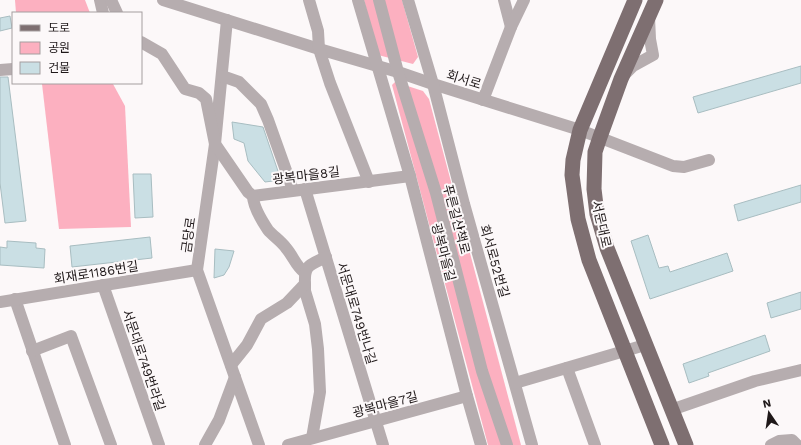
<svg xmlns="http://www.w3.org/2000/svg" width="801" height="445" font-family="'Work Sans','Noto Sans KR',sans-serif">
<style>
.green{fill:#fcb0c0}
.building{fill:#cadfe4;stroke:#a8bdc1}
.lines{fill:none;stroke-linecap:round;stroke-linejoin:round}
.minor{stroke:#b6adaf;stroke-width:12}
.major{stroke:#7e6f71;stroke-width:15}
.labels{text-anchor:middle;stroke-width:4;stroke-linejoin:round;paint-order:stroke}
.street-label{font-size:13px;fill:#1f1819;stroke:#fcf8f9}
</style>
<rect width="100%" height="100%" fill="#fcf8f9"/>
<g class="green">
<polygon points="15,0 85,0 90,13 16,13"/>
<polygon points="364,0 402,0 418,57 413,64 378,55"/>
<polygon points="395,82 423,91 429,99 521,445 488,445 392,85"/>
<polygon points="42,84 113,84 125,106 131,227 59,229"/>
</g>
<g class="building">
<polygon points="10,16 12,28 0,31 0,18"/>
<polygon points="801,66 801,83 698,113 693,97"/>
<polygon points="0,77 8,77 26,221 5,223 0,183"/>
<polygon points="232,122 263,127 281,180 265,182 248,161 244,143 234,139"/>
<polygon points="133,174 151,174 153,217 135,218"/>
<polygon points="801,185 801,202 738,221 734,205"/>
<polygon points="648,235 659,268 668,266 670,272 727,253 733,271 650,299 631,241"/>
<polygon points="150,237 152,258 72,267 70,246"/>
<polygon points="7,241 36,243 36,248 45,249 44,268 0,265 0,247 7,248"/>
<polygon points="215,249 234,251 229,267 224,275 214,278"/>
<polygon points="801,292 801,309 771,318 767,303"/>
<polygon points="765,335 770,351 708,373 709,376 689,383 683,364"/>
</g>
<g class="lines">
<g class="minor">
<polyline points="100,0 103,13"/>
<polyline points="111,0 117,13"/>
<polyline points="163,0 319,49 398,72 433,84 580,130 673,166 684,167 709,160"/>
<polyline points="309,0 318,31 319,49 330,83 369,182"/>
<polyline points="358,0 410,176 467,396 481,445"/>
<polyline points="379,0 398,72 436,193 482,371 507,445"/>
<polyline points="408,0 433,84 464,204 532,445"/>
<polyline points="504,0 511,27"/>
<polyline points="227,20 215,144 197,270 259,445"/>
<polyline points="141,42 162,54 185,89 199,93 206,99 215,144 248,192 253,196 410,176"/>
<polyline points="0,70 13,69"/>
<polyline points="624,75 633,66 653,55 650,39 649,17"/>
<polyline points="222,76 239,82 261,104 268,120 293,190"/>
<polyline points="483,100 511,27 524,0"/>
<polyline points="305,189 383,445"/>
<path d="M253 196C253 206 262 221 268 230 273 236 281 241 286 248 293 256 296 266 304 272"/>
<polyline points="305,284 305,291 315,324 318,349 320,392 312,438"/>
<polyline points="103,285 159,445"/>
<polyline points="15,299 65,445"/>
<polyline points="0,302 197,270"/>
<polyline points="32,351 71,336 111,445"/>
<path d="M231 365 247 345 261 319 287 303 305 284C304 264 310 265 326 257"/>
<polyline points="567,368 595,445"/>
<polyline points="515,383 645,345"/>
<polyline points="671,410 755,381 801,370"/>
<polyline points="205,445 219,420 235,377"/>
<polyline points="288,445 467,396"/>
<polyline points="771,445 779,441 792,440 797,445"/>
</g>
<g class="major">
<polyline points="635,0 580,130 573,160 572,175 578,219 589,260 662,445"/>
<polyline points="656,0 621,79 600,137 595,152 594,189 597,214 607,248 686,445"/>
</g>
</g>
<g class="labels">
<g class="street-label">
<text transform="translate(464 79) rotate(17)" y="5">회서로</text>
<text transform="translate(306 175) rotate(-7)" y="5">광복마을8길</text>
<text transform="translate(457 219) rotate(75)" y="5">푸른길산책로</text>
<text transform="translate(602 224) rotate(77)" y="5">서문대로</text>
<text transform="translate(188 235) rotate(-82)" y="5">금당로</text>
<text transform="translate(444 252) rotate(75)" y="5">광복마을길</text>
<text transform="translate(495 261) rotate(74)" y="5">회서로52번길</text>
<text transform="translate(96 272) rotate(-9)" y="5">회재로1186번길</text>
<text transform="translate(357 313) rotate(73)" y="5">서문대로749번나길</text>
<text transform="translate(144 360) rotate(71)" y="5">서문대로749번라길</text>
<text transform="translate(385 404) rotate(-15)" y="5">광복마을7길</text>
</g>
</g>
<rect x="12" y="12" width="130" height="72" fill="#fcf8f9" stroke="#a49e9f"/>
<rect x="20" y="25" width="20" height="6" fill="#7e6f71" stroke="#a49e9f"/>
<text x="48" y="32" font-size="12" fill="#1f1819">도로</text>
<rect x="20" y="42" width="20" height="12" fill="#fcb0c0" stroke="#a49e9f"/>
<text x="48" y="52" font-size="12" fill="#1f1819">공원</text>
<rect x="20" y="62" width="20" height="12" fill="#cadfe4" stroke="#a49e9f"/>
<text x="48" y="72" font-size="12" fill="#1f1819">건물</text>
<g transform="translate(769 413) rotate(347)" stroke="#fcf8f9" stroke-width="3" paint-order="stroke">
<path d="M0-3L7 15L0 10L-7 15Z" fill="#1f1819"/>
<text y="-6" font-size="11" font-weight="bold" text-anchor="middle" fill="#1f1819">N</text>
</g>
</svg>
